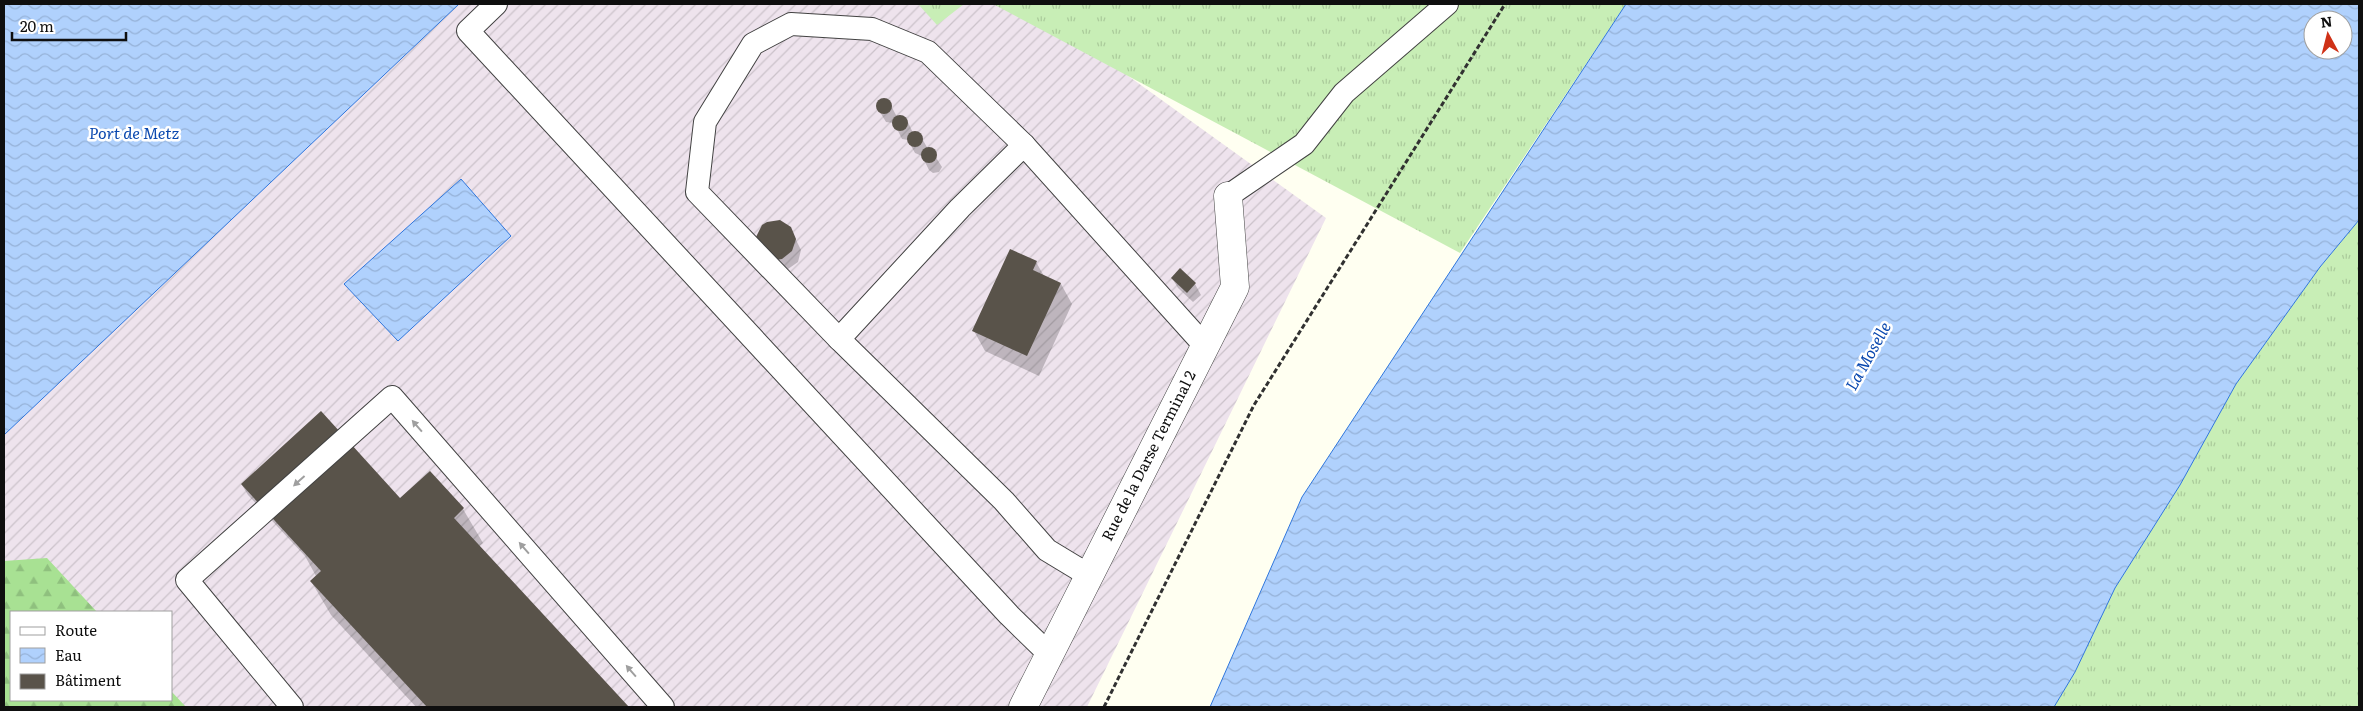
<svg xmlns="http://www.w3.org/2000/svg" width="2363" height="711" font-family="Literata,serif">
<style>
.industrial{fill:url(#industrial-furrows);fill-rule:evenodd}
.grass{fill:url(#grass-tufts)}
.forest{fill:url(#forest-firs)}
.water{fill:url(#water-waves);stroke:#2f76dc;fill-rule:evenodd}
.shadow{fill:#0003}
.building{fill:#59534a}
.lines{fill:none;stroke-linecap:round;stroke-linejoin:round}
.lane-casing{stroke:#424242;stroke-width:24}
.street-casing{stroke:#424242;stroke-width:29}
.path{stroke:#313131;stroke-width:3;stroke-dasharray:5 2.5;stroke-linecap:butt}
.lane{stroke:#fff;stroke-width:22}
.street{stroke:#fff;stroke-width:28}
.oneway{fill:#9f9f9f}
.labels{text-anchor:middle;stroke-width:5;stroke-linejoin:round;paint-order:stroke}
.street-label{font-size:15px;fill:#0f0f0f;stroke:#fff}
.water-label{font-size:16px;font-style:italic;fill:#0a48af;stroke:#fff}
</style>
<defs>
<pattern id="industrial-furrows" width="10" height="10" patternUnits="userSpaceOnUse" patternTransform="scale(1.25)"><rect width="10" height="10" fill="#eee3ed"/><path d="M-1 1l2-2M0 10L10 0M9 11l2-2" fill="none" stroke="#cbc2ca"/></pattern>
<pattern id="grass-tufts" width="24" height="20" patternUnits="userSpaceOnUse" patternTransform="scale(1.25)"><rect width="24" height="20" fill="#c8eeb6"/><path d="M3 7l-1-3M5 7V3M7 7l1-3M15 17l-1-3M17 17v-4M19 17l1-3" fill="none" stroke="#abcb9b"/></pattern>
<pattern id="forest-firs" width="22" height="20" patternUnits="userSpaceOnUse" patternTransform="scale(1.25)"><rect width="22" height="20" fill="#a8e193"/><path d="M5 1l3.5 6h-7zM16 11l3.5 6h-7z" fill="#8fc07e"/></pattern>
<pattern id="water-waves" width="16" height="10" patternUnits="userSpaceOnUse" patternTransform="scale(1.25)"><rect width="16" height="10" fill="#b0d1fd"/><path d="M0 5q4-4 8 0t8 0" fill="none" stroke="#96b2d8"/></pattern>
</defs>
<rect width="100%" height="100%" fill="#fffff1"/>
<path class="industrial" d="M4 4H1028L1326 218 1087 707H4ZM11 612H171V700H11Z"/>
<g class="grass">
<polygon points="918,4 964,4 937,25"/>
<polygon points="993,4 1626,4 1460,253"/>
<polygon points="2359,220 2359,707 2054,707 2075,672 2115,588 2180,485 2236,384 2320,267"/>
</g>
<polygon class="forest" points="47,558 97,612 11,612 11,700 171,700 171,691 186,707 4,707 4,561"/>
<g class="water">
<polygon points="4,4 459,4 4,435"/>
<path d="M1626 4H2359V220L2320 267 2236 384 2180 485 2115 588 2075 672 2054 707H1210L1302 497ZM2313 20H2343V50H2313Z"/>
<polygon points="461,179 511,236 398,341 344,284"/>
</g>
<g class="shadow">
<polygon points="880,100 888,100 897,117 906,118 913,133 920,135 928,149 930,148 942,167 939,172 933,173 929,170 922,156 915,153 908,140 902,139 894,123 886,122 877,107"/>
<polygon points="790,228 801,250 798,262 788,269 776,269 771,266"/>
<polygon points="1036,262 1044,276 1061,284 1072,304 1039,376 985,351 974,331"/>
<polygon points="1172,278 1195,284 1201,295 1193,302 1178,288"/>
<polygon points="242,485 400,500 463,509 483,543 478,547 627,707 416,707 331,615 311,581 316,576 305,556 248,495"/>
</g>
<g class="building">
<circle cx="884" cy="106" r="8"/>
<circle cx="900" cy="123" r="8"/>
<circle cx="915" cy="139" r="8"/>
<circle cx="929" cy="155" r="8"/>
<polygon points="780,220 791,227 796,239 792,251 782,259 775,260 756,237 762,225 767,222"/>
<polygon points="1010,249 1037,261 1033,270 1061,283 1027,356 972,331"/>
<polygon points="1180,268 1196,283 1187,293 1171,278"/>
<polygon points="321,411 400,498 430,471 464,508 454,518 629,707 427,707 310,581 321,571 241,484"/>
</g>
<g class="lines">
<defs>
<g id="lane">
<polyline points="496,4 468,31 1009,615 1050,655"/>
<polyline points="1228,196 1304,144 1344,93 1447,4"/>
<polyline points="839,339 697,192 705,122 753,44 791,24 872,29 928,52 1024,145"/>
<polyline points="1090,576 1047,550 1004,501 839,339 960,208 1024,145 1205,346"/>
<polyline points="292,707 187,580 392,397 663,707"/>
</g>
<polyline id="street" points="1023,707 1235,287 1228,196"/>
</defs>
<use href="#lane" class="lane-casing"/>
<use href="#street" class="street-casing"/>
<polyline class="path" points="1104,707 1254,405 1505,4"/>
<use href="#lane" class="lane"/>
<use href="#street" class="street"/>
</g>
<defs><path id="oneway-solid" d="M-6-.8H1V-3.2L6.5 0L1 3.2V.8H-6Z" transform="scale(1.25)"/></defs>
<g class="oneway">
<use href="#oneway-solid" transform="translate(417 426) rotate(-131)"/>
<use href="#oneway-solid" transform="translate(299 481) rotate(138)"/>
<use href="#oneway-solid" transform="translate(524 548) rotate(-131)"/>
<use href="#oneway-solid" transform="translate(631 671) rotate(-131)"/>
</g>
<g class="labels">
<g class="street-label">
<text transform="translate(1149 456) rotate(-63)" y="5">Rue de la Darse Terminal 2</text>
</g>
<g class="water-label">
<text x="134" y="139">Port de Metz</text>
<text transform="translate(1868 356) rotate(-61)" y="6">La Moselle</text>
</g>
</g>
<rect width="2363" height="711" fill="none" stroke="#0f0f0f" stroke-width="10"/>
<rect x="10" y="611" width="162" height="90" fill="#ffffff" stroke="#9f9f9f"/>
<rect x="20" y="627" width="25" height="8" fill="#ffffff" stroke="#9f9f9f"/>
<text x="55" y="636" font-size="15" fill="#0f0f0f">Route</text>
<rect x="20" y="648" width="25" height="15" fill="url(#water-waves)" stroke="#9f9f9f"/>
<text x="55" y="661" font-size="15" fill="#0f0f0f">Eau</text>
<rect x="20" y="674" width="25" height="15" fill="#59534a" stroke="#9f9f9f"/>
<text x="55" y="686" font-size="15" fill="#0f0f0f">Bâtiment</text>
<g transform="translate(2328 35) rotate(353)"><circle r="24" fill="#ffffff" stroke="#9f9f9f"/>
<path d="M0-4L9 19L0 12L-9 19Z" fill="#cf3117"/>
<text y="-8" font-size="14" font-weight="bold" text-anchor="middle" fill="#0f0f0f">N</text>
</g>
<path d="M12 32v8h114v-8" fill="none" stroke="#0f0f0f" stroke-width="2.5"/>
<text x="20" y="32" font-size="15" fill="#0f0f0f" stroke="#ffffff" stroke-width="4" paint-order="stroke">20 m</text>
</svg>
